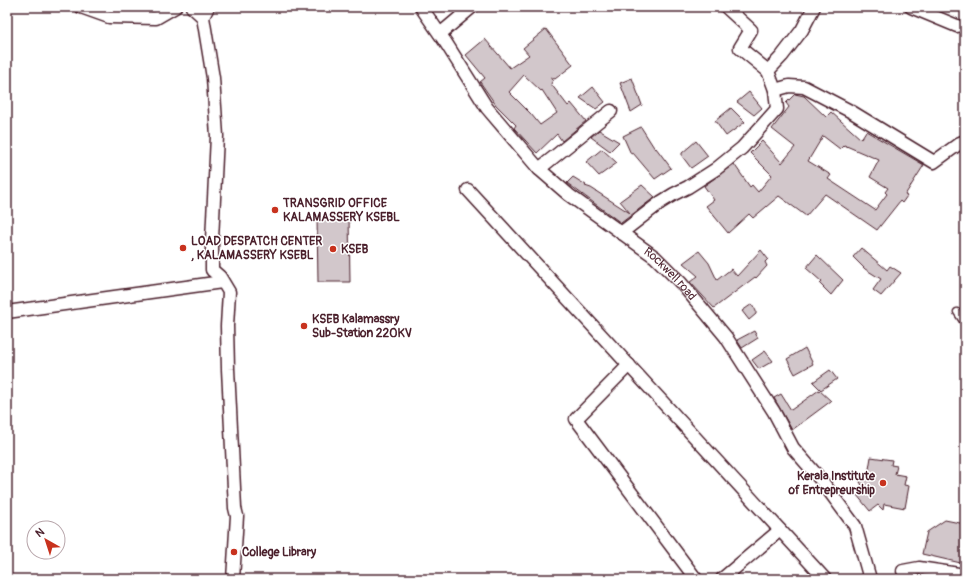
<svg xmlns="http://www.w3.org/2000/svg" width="972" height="586" font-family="Pangolin,sans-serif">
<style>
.building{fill:#d2c7cb;stroke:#4a1f2b;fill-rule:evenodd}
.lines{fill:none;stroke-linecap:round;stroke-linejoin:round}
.lane-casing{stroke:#4a1f2b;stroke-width:9}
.street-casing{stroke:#4a1f2b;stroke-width:15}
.lane{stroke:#fff;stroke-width:6}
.street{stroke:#fff;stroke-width:12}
.poi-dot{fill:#c8321e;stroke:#fff;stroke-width:1.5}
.labels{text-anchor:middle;stroke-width:3;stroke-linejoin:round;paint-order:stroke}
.poi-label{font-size:12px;font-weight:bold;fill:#4a1f2b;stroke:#fff;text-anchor:start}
.street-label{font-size:12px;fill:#4a1f2b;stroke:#fff}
</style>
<rect width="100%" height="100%" fill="#fff"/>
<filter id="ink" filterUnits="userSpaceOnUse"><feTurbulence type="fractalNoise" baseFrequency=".025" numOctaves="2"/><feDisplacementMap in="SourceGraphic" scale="8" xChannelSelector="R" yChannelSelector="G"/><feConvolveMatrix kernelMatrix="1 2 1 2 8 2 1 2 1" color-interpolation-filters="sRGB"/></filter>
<g filter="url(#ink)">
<g class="building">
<path d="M546 29 573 65 555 79 551 77 553 80 551 84 568 106 571 103 586 121 562 141 557 134 537 153 514 128 516 125 496 105 480 82 485 78 466 55 485 39 510 68 529 55 523 48ZM524 75 541 91 542 90 557 113 540 125 531 114 509 92Z"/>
<polygon points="632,78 642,105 631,112 620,83"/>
<polygon points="593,87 605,102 596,109 580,98"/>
<polygon points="749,92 762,108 754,115 737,102"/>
<path d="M795 94 804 96 826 117 831 112 861 139 866 131 924 165 905 195 907 196 902 203 900 201 877 230 825 194 806 216 779 196 753 218 749 214 728 233 706 206 714 200 704 186 734 164 750 187 752 185 758 192 772 175 750 153 762 141 782 163 795 147 772 129 789 107 786 103ZM823 136 840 149 844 145 879 160 870 177 888 188 885 192 887 194 875 210 828 179 831 175 808 161Z"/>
<polygon points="731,108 745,122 726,136 715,121"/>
<polygon points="641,127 655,149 656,148 671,168 655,179 633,153 631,154 623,136"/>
<polygon points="599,130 619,142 610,151 591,137"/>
<polygon points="696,141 708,156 691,168 682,156 682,153"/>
<polygon points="602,149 617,163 599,176 586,162"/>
<polygon points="573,177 586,185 585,186 591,188 630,213 620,201 642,185 655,197 621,223 567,183"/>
<polygon points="349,216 350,282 318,282 317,217"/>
<polygon points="861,248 887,270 890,266 901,273 881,296 873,290 881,279 865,269 853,257"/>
<polygon points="761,250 768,259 765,262 767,266 756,278 755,277 714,308 690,282 698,276 683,263 699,251 709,263 717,280 731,269 737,276"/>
<polygon points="817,255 843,280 831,295 820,284 822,282 806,268"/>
<polygon points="752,304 756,311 756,314 749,320 742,311"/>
<polygon points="754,331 758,338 742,348 737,340"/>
<polygon points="805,348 813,364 795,374 787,359"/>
<polygon points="765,351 773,361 759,369 752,360"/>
<polygon points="830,370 837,379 821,390 813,382"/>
<polygon points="819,390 831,401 792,430 774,398 781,394 791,410"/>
<polygon points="871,457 892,460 891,465 897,466 895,474 906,476 904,485 909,486 905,508 884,504 883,510 878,505 870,511 856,494 863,487 859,480 868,475"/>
<polygon points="945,520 965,524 965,564 922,554 927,532"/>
</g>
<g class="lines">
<defs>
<polyline id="lane" points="957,312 965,324"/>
<g id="street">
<polyline points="81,7 109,17 156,18 175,7"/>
<polyline points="192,7 203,17"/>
<polyline points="208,7 203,17 213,78 217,136 212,240 212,270 220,277 229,292 227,326 228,369 235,508 237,516 233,579"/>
<path id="s1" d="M421 7 446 43 487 108 539 169 569 195 655 257 681 283 726 337 774 412 793 448 821 480 855 526 870 579"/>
<polyline points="726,7 751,30 740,48 768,71"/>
<polyline points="911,7 957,26"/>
<polyline points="440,34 472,7"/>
<polyline points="775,90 789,86 804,87 852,112 934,162 960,143 965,141"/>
<polyline points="539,169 611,111"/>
<polyline points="468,190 825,579"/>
<polyline points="621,233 661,202 674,194 688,187 716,169 742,148 777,109 775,90 768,71 782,56 802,30 814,7"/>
<polyline points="7,312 222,282"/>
<polyline points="629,365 576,419 696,579"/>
<polyline points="903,571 919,568 965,575"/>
<polyline points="722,579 780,530"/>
</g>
</defs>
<use href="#lane" class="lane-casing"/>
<use href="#street" class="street-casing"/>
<use href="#lane" class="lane"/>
<use href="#street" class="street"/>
</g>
</g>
<g class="poi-dot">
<circle cx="275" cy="210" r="4"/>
<circle cx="183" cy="248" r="4"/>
<circle cx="333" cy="249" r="4"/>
<circle cx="304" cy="326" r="4"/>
<circle cx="883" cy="483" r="4"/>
<circle cx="234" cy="552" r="4"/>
</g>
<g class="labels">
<g class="poi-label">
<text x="283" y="207">TRANSGRID OFFICE<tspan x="283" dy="14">KALAMASSERY KSEBL</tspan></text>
<text x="191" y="245">LOAD DESPATCH CENTER<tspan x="191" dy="14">, KALAMASSERY KSEBL</tspan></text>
<text x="341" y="253">KSEB</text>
<text x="312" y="323">KSEB Kalamassry<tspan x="312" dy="14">Sub-Station 220KV</tspan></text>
<text x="875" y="480" text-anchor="end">Kerala Institute<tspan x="875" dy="14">of Entrepreurship</tspan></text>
<text x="242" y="556">College Library</text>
</g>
<g class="street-label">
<text dy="4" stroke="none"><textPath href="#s1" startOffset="369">Rockwell road</textPath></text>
</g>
</g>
<rect width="972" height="586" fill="none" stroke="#fff" stroke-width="24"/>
<rect x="12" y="12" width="948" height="562" fill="none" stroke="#4a1f2b" stroke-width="1.5" filter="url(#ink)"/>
<g transform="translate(46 540) rotate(321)"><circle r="19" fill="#ffffff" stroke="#b7a5aa"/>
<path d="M0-3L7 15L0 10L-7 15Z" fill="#c8321e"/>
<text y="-6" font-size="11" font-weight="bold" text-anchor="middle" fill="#4a1f2b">N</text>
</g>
</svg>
